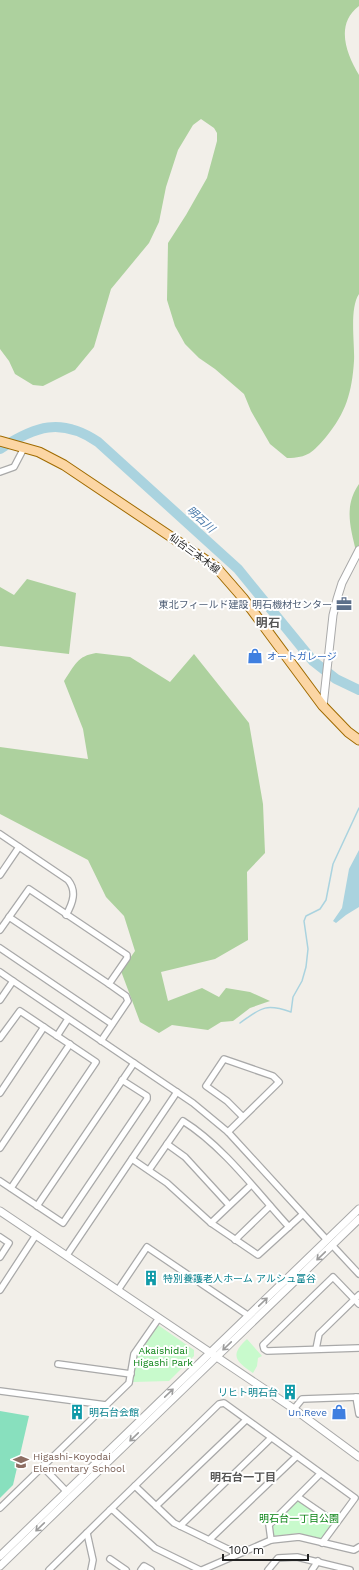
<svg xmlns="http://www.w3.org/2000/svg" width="359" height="1570" font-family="'Work Sans','Noto Sans JP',sans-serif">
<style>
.forest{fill:#add19e}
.park{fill:#c8facc}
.pitch{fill:#88e0be}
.water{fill:#aad3df}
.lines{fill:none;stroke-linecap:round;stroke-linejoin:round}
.stream{stroke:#aad3df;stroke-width:1.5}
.river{stroke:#aad3df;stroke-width:10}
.minor-casing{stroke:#a9a9a9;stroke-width:8}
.tertiary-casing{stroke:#a9a9a9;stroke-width:9}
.primary-casing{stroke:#a06b00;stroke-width:11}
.minor{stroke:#fff;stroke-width:5.5}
.tertiary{stroke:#fff;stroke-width:7}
.primary{stroke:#fcd6a4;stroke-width:9}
.oneway{stroke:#9c9c9c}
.labels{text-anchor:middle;stroke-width:4;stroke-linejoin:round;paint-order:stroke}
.street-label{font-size:10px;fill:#222;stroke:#fff}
.service-label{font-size:10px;fill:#4e5e75;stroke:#fff;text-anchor:end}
.shop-label{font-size:10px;fill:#366cbe;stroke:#fff;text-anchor:start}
.culture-label{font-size:10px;fill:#0d838f;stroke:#fff;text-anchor:start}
.park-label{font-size:10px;fill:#0c8416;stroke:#fff}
.education-label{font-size:10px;fill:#785e54;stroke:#fff;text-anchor:start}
.water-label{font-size:11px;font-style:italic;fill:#4a7aab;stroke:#fff}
.neighbourhood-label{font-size:11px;font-weight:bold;fill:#555;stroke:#fff}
.quarter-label{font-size:12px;font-weight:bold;fill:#555;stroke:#fff}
</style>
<rect width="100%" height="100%" fill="#f2efe9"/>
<g class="forest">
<path d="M0 0H359V6C335 24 346 53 359 75V294C349 309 355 344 354 361 352 392 346 413 326 437 313 452 308 458 287 458L270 444 251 411 244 394 215 369 199 358 185 344 175 326 167 300 168 243 186 215 207 178 217 141V133L214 128 201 119 193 125 178 150 166 187 159 222 149 243 111 289 94 347 75 370 43 386 33 385 15 374 9 361 0 349Z"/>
<path d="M359 484V554L356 551C350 526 344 506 359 484Z"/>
<polygon points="27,579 76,593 69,654 0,646 0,587 14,595"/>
<path d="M96 653 130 657 170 682 194 654 249 723 263 804 265 853 247 872 248 940 215 959 161 972 168 1001 202 988 219 997 226 988 250 992 270 1001 250 1008 233 1021 221 1022 208 1030 172 1025 159 1033 140 1022 121 971 135 951 124 916 106 897 88 860 0 814V747L88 759 83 729 64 681C75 665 77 656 96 653Z"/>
</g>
<g class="park">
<polygon points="158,1325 194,1350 194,1356 169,1381 133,1382 137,1356"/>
<path d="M247 1339 262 1356 258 1358 257 1366 253 1373C236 1361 229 1356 247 1339Z"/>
<polygon points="299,1500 329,1521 331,1526 322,1539 299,1533 273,1536 272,1524 294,1502"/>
</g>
<polygon class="pitch" points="0,1411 29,1416 13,1485 0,1498"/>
<polygon class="water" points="359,850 359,907 346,915 336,923 333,921 342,908 349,869"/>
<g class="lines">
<path class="stream" d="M240 1023C261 1008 265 1003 291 1012L293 997 302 981 306 967 308 949 304 921 306 916 320 909 326 900 333 864 359 808"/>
<path class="river" d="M0 449C35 426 61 417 98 442L238 569 313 661 336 679 359 690"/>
<defs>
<g id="minor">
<polyline points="0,472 14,467 24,448"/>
<path d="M0 834 68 880C77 891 73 903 66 915"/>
<polyline points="0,875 19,847"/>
<polyline points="9,917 109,984"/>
<polyline points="0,930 29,889 127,955 127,958 109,984 126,996 128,1001 101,1041"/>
<polyline points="0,948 112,1024"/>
<polyline points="0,972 13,981 0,1000"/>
<polyline points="13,981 193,1103 228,1132 327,1240"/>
<polyline points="57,1036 68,1019"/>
<polyline points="0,1038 20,1011 96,1062 11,1188"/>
<polyline points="0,1093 44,1027"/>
<polyline points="228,1132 279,1082 273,1076 224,1059 206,1086 227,1101 243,1117"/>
<polyline points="167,1144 185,1157 229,1205"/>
<polyline points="0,1148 70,1044"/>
<polyline points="132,1159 167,1183 211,1223 258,1255 303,1214"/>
<path d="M149 1170 183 1121C223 1146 257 1192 289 1227"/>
<polyline points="0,1181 63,1223 147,1099 147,1096 122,1080"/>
<polyline points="37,1206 134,1063"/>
<polyline points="211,1223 251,1185"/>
<polyline points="0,1237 9,1243 0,1257"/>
<polyline points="235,1240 270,1206"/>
<polyline points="332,1245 359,1274"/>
<polyline points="67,1255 177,1092"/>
<polyline points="0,1290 36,1235"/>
<polyline points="118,1290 147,1247 249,1316"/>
<polyline points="359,1304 333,1277 263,1345 264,1349 267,1351 359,1348"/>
<polyline points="316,1349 319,1334 359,1295"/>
<polyline points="58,1364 131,1374"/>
<polyline points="0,1391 106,1405"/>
<polyline points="356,1397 359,1414"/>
<polyline points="294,1409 302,1399 359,1397"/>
<polyline points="43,1467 67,1492"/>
<polyline points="135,1486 174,1523 238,1554"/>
<polyline points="298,1497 336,1523"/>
<polyline points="156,1506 246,1420"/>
<polyline points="0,1508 129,1383 134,1354 159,1318"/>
<polyline points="110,1510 219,1404 224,1403 355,1498 322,1543"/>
<polyline points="180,1526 271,1438"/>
<polyline points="87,1533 93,1560 91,1570"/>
<polyline points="209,1540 297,1456"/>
<polyline points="271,1540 269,1525 320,1474"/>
<polyline points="110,1559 126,1570"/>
<polyline points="49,1570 110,1510 113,1510 155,1548 200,1570"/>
<polyline points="141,1570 144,1566 151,1570"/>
<polyline points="202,1570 271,1540 299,1537 354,1550 359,1547"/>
<polyline points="268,1570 278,1558 297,1557 350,1570"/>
<polyline points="312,1570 318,1561"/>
</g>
<g id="tertiary">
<polyline points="323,706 333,615 337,599 342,583 359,550"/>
<polyline points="0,1211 294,1409 359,1457"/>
<polyline points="0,1556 359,1209"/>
<polyline points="0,1566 359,1219"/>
</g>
<polyline id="primary" points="0,441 39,452 64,465 216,567 243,598 323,706 348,732 359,740"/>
</defs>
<use href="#minor" class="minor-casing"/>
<use href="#tertiary" class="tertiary-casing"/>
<use href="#primary" class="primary-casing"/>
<use href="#minor" class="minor"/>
<use href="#tertiary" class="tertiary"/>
<use href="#primary" class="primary"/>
</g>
<defs><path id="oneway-shaft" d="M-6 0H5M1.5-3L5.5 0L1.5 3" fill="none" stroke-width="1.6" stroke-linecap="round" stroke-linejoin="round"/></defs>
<g class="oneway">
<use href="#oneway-shaft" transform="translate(321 1256) rotate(136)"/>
<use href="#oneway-shaft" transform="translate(263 1302) rotate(-44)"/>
<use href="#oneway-shaft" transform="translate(227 1346) rotate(136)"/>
<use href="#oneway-shaft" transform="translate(169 1393) rotate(-44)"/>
<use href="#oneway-shaft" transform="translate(134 1437) rotate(136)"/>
<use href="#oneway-shaft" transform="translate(40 1527) rotate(136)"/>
</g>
<defs>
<symbol id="office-bare" viewBox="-9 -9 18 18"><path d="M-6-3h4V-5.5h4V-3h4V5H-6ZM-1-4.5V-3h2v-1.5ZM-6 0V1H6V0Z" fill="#5c6f8a" stroke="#fff" stroke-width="2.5" paint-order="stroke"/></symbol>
<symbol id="shop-bare" viewBox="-9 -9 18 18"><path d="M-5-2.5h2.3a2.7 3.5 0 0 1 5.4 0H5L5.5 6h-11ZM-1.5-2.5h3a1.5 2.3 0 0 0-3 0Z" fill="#3f7fe0" stroke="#fff" stroke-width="2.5" paint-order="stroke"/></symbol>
<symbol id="building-bare" viewBox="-9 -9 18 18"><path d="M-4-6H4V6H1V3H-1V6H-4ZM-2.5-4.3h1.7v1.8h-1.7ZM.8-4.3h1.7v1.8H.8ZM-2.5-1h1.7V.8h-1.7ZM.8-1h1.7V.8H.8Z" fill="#0f9aa8" stroke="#fff" stroke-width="2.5" paint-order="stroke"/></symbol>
<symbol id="school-bare" viewBox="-9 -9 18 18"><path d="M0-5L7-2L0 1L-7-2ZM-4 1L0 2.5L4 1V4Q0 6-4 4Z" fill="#8d6e63" stroke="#fff" stroke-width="2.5" paint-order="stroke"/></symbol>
</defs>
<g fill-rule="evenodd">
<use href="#office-bare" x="333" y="593" width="22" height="22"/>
<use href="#shop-bare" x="244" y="645" width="22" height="22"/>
<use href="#building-bare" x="140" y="1267" width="22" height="22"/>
<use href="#building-bare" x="279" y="1381" width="22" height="22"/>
<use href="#building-bare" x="66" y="1401" width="22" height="22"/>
<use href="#shop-bare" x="328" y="1401" width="22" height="22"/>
<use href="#school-bare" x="10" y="1451" width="22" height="22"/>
</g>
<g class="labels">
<g class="street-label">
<text transform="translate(195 553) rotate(36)" y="4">仙台三本木線</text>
</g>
<g class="service-label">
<text x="332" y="608">東北フィールド建設 明石機材センター</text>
</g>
<g class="shop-label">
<text x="267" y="660">オートガレージ</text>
<text x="327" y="1416" text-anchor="end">Un.Reve</text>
</g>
<g class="culture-label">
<text x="163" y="1282">特別養護老人ホーム アルシュ富谷</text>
<text x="278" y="1396" text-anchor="end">リヒト明石台</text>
<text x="89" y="1416">明石台会館</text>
</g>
<g class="park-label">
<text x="163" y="1354">Akaishidai<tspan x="163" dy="12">Higashi Park</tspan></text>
<text x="299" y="1522">明石台一丁目公園</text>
</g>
<g class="education-label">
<text x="33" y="1460">Higashi-Koyodai<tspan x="33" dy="12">Elementary School</tspan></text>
</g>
<g class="water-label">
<text transform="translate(201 519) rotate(42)" y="4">明石川</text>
</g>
<g class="neighbourhood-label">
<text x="243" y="1481">明石台一丁目</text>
</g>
<g class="quarter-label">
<text x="268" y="627">明石</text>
</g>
</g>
<path d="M223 1554v6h85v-6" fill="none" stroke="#222222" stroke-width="2"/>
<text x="229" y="1554" font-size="12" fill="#222222" stroke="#ffffff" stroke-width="3" paint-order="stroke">100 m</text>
</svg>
